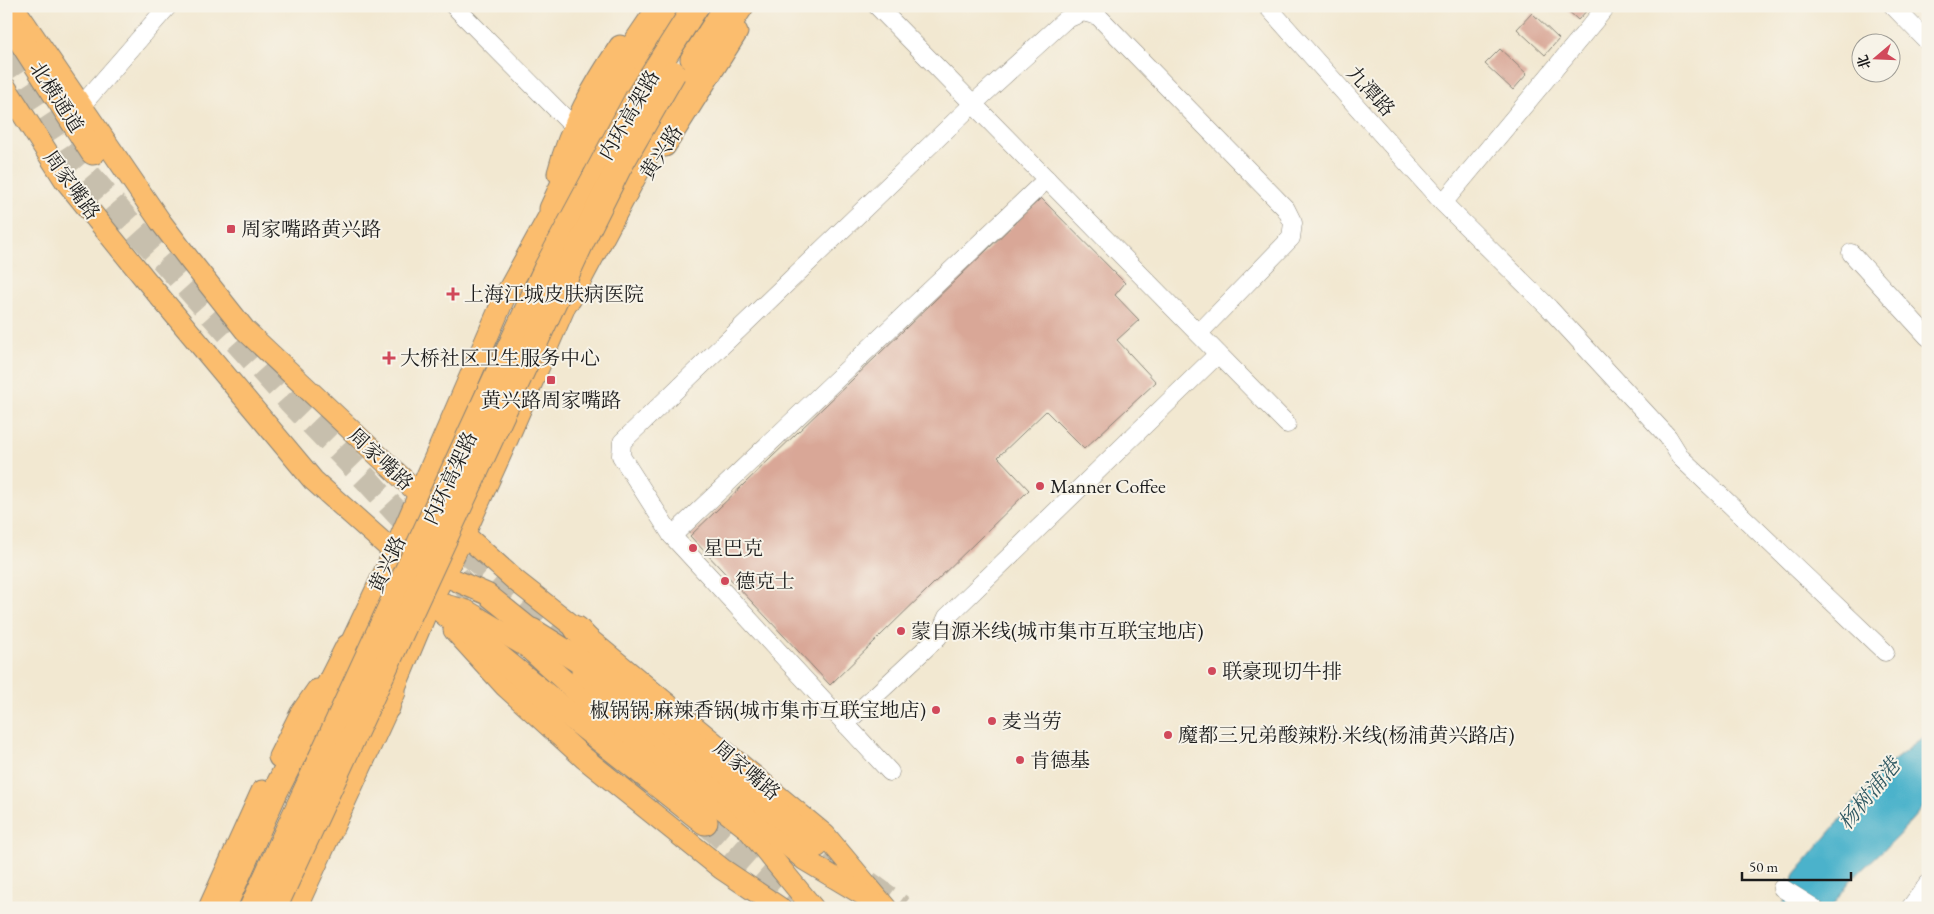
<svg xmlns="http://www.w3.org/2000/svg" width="1934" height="914" font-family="'EB Garamond','Noto Serif SC',serif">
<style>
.water{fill:#4cb2cb;stroke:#346774}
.building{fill:#d9a797}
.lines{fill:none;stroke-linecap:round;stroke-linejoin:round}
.highway-tunnel{stroke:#c7bfad;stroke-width:25;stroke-dasharray:25 12;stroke-linecap:butt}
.minor-casing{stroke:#878276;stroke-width:19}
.major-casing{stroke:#878276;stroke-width:23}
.highway-casing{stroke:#878276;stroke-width:27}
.minor{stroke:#fff;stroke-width:18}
.major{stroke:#fbbd6e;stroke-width:21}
.highway{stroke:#fbbd6e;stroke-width:25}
.highway-bridge-casing{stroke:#878276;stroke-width:27;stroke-linecap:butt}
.highway-bridge{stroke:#fbbd6e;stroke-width:25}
.poi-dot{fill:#d1495b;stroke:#f7f3e8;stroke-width:2}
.labels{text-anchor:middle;stroke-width:4;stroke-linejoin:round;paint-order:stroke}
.street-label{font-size:20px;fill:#1c1c1c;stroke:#f7f3e8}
.poi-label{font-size:20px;fill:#1c1c1c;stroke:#f7f3e8;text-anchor:start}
.water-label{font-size:21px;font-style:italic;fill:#2f5862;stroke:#f7f3e8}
</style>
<rect width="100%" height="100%" fill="#f7f3e8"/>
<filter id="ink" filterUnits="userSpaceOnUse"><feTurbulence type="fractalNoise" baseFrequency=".02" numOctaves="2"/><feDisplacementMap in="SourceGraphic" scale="10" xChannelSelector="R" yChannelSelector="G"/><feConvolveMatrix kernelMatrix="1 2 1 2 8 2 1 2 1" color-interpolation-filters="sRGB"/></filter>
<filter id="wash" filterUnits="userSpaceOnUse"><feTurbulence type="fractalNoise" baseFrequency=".0096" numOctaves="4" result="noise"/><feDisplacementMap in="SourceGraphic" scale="20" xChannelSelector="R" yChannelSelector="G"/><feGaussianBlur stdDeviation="1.12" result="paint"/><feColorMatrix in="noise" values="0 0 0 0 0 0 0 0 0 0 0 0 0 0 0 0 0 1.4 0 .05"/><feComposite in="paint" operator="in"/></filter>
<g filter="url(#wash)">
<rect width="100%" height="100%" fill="#f2e8d1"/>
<polygon class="water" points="1928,734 1928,801 1897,837 1850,881 1831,908 1782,908 1795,874 1884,768"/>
<g id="blocks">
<g class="building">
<polygon points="1563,6 1591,6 1578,20"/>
<polygon points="1532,13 1559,39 1545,55 1517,29"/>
<polygon points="1500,49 1527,74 1513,90 1485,64"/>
<polygon points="1041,198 1125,283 1115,295 1139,320 1117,340 1156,382 1084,449 1046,411 998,457 1029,490 830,685 690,536"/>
</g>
</g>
</g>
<g filter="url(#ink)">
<use href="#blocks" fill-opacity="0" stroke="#878276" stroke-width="1"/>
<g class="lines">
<g class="highway-tunnel">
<polyline points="6,53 77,161 127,220 290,401 368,481 421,539"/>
<polyline points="441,529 582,654"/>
<polyline points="457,577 527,655 573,711"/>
<polyline points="603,748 632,783 654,806"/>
<polyline points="705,822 801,908"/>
<polyline points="796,834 857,885"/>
<polyline points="868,883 902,908"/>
</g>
<defs>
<g id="minor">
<polyline points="454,6 574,127"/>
<polyline points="877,6 1287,424"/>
<polyline points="1267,6 1443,203 1549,308 1668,437 1681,458 1885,652"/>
<polyline points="1893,6 1928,42"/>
<polyline points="82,105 168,6"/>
<polyline points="1443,203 1607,6"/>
<polyline points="1851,253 1928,337"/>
<polyline points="672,536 1047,179"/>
<polyline points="845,724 938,637 947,617 1218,354"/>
<polyline points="890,772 672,536 621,456 622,442 973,104 1065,20 1083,12 1098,16 1286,209 1293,223 1291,238 1199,333"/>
<polyline points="1782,888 1814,908"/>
<polyline points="1910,908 1928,884"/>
</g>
<g id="major">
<polyline points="13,6 160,221 188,258 245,330 418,493 516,581 577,629 825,835 886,908"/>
<polyline points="691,59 725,6"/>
<polyline points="6,88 65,180 145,279 313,480 394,552 417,582"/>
<polyline points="665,146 737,32"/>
<polyline points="585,158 663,24 676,6"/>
<path d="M558 173C570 126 594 85 620 46"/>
<polyline points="432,570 487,594 545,641"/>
<polyline points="434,602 467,611 527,647 598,711 748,829 813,908"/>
<polyline points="454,630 505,686 584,758 722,869 780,908"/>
<polyline points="342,662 394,552 505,296 560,196"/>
<polyline points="582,672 805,860 872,900"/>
<polyline points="389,708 393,692 431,601 464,535 507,440 575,283"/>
<polyline points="279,757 301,713 317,690"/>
<polyline points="209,908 262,791"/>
</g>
<g id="highway">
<polyline points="6,17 93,152"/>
<polyline points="552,209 602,100 625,59 661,6"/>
<polyline points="569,298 637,170 693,77 741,6"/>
<polyline points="431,601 546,696 705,822"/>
<polyline points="577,629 620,677"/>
<polyline points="532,631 640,699 816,845"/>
<polyline points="223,908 274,794 348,647"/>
<polyline points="294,908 393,692"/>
</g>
</defs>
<use href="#minor" class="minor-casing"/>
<use href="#major" class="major-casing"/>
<use href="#highway" class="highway-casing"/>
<use href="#minor" class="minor"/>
<use href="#major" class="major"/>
<use href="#highway" class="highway"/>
<defs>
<g id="highway-bridge">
<polyline points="252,908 547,267 637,99 696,6"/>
<polyline points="274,908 582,241 619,167 673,73"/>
</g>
</defs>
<use href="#highway-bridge" class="highway-bridge-casing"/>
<use href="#highway-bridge" class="highway-bridge"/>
</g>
</g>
<g class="poi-dot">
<rect x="226" y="224" width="10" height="10" rx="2.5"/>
<path d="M450.5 286.5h5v5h5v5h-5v5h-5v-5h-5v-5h5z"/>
<path d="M386.5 350.5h5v5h5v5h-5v5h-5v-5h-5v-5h5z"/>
<rect x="546" y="375" width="10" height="10" rx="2.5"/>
<circle cx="1040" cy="486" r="5"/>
<circle cx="693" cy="548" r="5"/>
<circle cx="725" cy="581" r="5"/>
<circle cx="901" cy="631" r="5"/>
<circle cx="1212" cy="671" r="5"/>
<circle cx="936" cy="710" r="5"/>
<circle cx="992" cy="721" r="5"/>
<circle cx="1168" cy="735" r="5"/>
<circle cx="1020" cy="760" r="5"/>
</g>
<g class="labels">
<g class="street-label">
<text transform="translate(1371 91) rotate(48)" y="7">九潭路</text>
<text transform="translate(57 97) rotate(57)" y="7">北横通道</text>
<text transform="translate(629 115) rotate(-60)" y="7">内环高架路</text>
<text transform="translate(661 152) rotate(-57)" y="7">黄兴路</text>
<text transform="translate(72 185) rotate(54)" y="7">周家嘴路</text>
<text transform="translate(381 459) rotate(43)" y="7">周家嘴路</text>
<text transform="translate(450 478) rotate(-65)" y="7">内环高架路</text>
<text transform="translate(387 564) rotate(-65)" y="7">黄兴路</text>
<text transform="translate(747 770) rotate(40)" y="7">周家嘴路</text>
</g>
<g class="poi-label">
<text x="241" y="236">周家嘴路黄兴路</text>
<text x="464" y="301">上海江城皮肤病医院</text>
<text x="400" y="365">大桥社区卫生服务中心</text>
<text x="551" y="407" text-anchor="middle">黄兴路周家嘴路</text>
<text x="1050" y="493">Manner Coffee</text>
<text x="703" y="555">星巴克</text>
<text x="735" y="588">德克士</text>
<text x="911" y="638">蒙自源米线(城市集市互联宝地店)</text>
<text x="1222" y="678">联豪现切牛排</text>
<text x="926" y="717" text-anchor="end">椒锅锅·麻辣香锅(城市集市互联宝地店)</text>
<text x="1002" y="728">麦当劳</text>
<text x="1178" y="742">魔都三兄弟酸辣粉·米线(杨浦黄兴路店)</text>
<text x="1030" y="767">肯德基</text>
</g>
<g class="water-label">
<text transform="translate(1869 794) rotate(-51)" y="7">杨树浦港</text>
</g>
</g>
<rect width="1934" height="914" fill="none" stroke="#f7f3e8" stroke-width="25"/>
<g transform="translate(1876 58) rotate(251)"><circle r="24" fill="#f7f3e8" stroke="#9f9d96"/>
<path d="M0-4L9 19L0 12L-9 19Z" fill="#d1495b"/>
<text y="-8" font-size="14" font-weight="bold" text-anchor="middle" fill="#1c1c1c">北</text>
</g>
<path d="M1742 872v8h109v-8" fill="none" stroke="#1c1c1c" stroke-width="2.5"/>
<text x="1749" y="872" font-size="15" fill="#1c1c1c" stroke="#f7f3e8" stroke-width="4" paint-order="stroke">50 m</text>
</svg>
